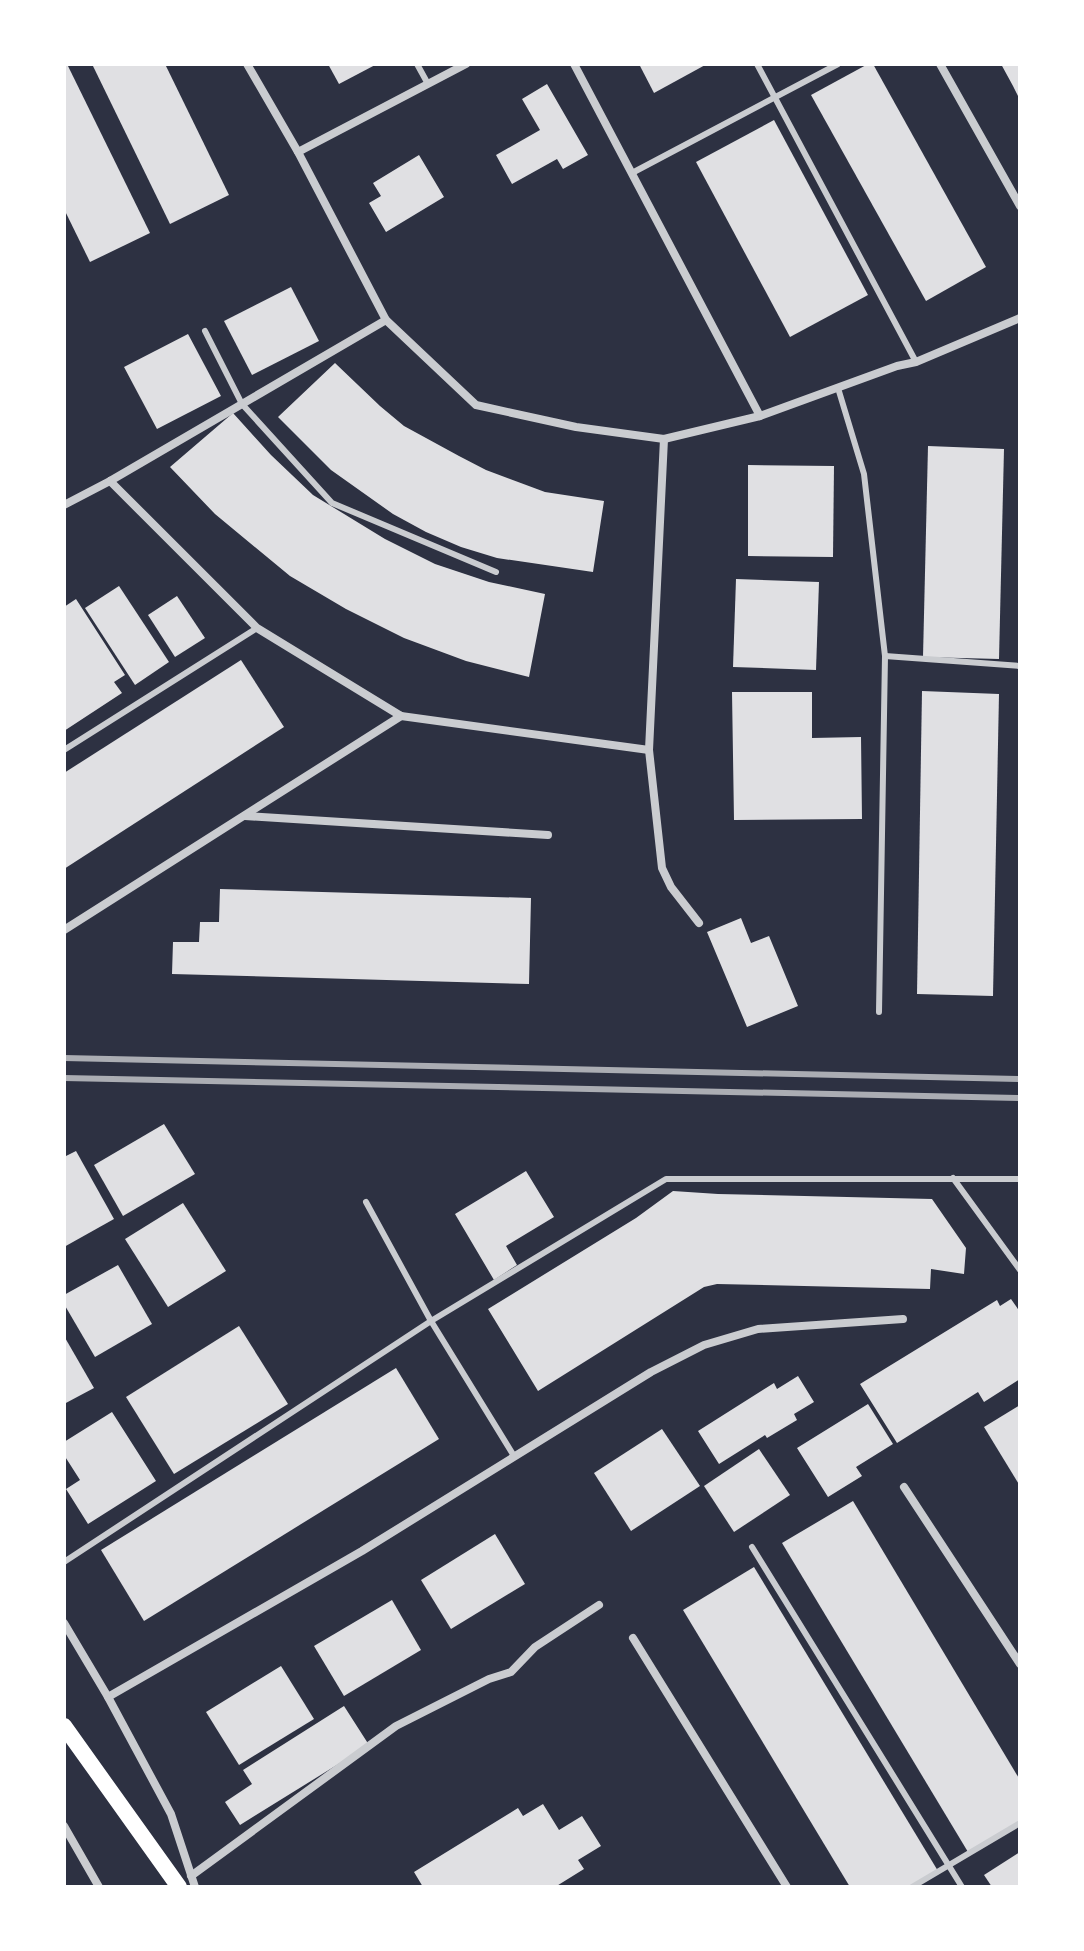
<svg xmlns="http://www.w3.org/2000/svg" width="1084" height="1951" font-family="'PT Sans Narrow',sans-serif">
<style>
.building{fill:#e0e0e3}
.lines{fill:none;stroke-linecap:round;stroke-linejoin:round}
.service{stroke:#caccd0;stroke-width:6}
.minor{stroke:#caccd0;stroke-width:8}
.secondary{stroke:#fff;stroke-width:16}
.rail{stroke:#abadb3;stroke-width:6}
</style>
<rect width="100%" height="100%" fill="#2d3142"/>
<g class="building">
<polygon points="64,64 67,64 150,233 90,262 64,209"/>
<polygon points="92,64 165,64 229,195 170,224"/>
<polygon points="328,64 377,64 339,84"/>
<polygon points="639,64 707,64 654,93"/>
<polygon points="868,64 873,64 986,267 926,301 811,95"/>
<polygon points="1001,64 1020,64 1020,100 1013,86"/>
<polygon points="547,84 588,155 563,169 557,159 512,184 496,155 540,130 522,99"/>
<polygon points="774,120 868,295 790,337 696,162"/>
<polygon points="419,155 444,197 386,232 369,203 381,196 373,183"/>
<polygon points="291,287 319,341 252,375 224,321"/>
<polygon points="188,334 221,396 157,429 124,367"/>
<polygon points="335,363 380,406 404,426 459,456 486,470 545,492 604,501 593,572 497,558 461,547 426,532 393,514 331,470 278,417"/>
<polygon points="233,413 271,455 313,495 385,539 435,564 489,582 545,594 529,677 466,661 404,638 346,609 290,576 215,514 170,467"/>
<polygon points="928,446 1004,449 999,659 923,657"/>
<polygon points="748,465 834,466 833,557 748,556"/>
<polygon points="736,579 819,582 816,670 733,667"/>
<polygon points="119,586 169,662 135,685 85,608"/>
<polygon points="177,596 205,638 175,657 148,615"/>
<polygon points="76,599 125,675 114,682 122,693 64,731 64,607"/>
<polygon points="241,660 284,727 64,869 64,773"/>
<polygon points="922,691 999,694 993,996 917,994"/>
<polygon points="732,692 812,692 812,738 861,737 862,819 734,820"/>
<polygon points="220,889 531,898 529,984 172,974 173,942 199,942 200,922 219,922"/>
<polygon points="741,918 751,943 769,936 798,1006 747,1027 707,932"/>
<polygon points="164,1124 195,1174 123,1216 94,1165"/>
<polygon points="76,1151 114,1219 64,1247 64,1157"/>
<polygon points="526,1171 554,1217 506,1246 517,1265 494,1280 455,1214"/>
<polygon points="673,1191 718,1194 932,1199 966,1248 964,1274 931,1269 930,1289 717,1284 704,1287 538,1391 488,1309 636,1218"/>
<polygon points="183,1203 226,1271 168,1307 125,1239"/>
<polygon points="118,1265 152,1324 95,1357 64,1304 64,1295"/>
<polygon points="1011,1299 1020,1312 1020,1379 984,1402 978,1392 897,1443 860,1384 997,1300 1000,1306"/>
<polygon points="239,1326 288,1404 174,1474 126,1397"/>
<polygon points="64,1336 94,1388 64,1404"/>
<polygon points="396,1368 439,1439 144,1621 101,1550"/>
<polygon points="798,1376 814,1402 794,1414 797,1420 767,1438 765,1435 719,1464 698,1431 774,1383 777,1389"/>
<polygon points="868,1404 893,1444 856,1467 862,1476 828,1497 797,1448"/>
<polygon points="1020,1405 1020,1486 984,1427"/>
<polygon points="112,1412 156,1481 88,1524 66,1489 80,1480 64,1455 64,1442"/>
<polygon points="662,1429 700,1486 631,1531 594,1473"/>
<polygon points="759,1449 790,1495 734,1532 704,1486"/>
<polygon points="853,1501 1020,1780 1020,1821 968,1852 782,1543"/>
<polygon points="495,1534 525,1584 451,1629 421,1580"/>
<polygon points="754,1567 938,1871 912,1887 850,1887 683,1610"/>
<polygon points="392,1600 421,1650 344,1696 314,1646"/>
<polygon points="281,1666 314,1719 239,1765 206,1712"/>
<polygon points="344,1706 369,1745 240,1825 225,1802 252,1784 243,1770"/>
<polygon points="543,1804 559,1830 582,1816 601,1846 578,1860 584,1869 555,1887 423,1887 414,1872 518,1808 523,1816"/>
<polygon points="1020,1852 1020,1887 992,1887 984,1875"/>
</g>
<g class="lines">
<g class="service">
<polyline points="417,64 428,84"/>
<polyline points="757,64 916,362"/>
<polyline points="632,173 838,64"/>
<polyline points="205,331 242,404 332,503 496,572"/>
<polyline points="838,388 864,474 885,656 879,1012"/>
<polyline points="885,656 1020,666"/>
<polyline points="64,750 257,628"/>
<polyline points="953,1178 1020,1270"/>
<polyline points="366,1202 431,1321 514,1456"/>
<polyline points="752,1547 962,1887"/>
<polyline points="64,1562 431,1321 666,1179 1020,1179"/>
<polyline points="912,1887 1020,1823"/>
</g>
<g class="minor">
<polyline points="247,64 298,152 386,320 476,405 576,427 664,439 760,416 897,366 916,362 1020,318"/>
<polyline points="574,64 760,416"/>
<polyline points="940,64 1020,206"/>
<polyline points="298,152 466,64"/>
<polyline points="664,439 649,750 662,868 671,887 699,923"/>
<polyline points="110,481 257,628 401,716 649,750"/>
<polyline points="64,505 110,481 386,320"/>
<polyline points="245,816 548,835"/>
<polyline points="64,930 401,716"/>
<polyline points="904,1487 1020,1664"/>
<polyline points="64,1623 108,1697 171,1814 195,1887"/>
<polyline points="633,1638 787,1887"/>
<polyline points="108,1697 362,1551 651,1372 704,1345 758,1329 903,1319"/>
<polyline points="64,1826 99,1887"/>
<polyline points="191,1876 396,1726 489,1679 511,1672 535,1647 599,1605"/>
</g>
<polyline class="secondary" points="64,1726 179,1887"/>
<g class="rail">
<polyline points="64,1058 1020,1079"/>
<polyline points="64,1078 1020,1098"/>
</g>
</g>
<rect width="1084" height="1951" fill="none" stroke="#ffffff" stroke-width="132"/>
</svg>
